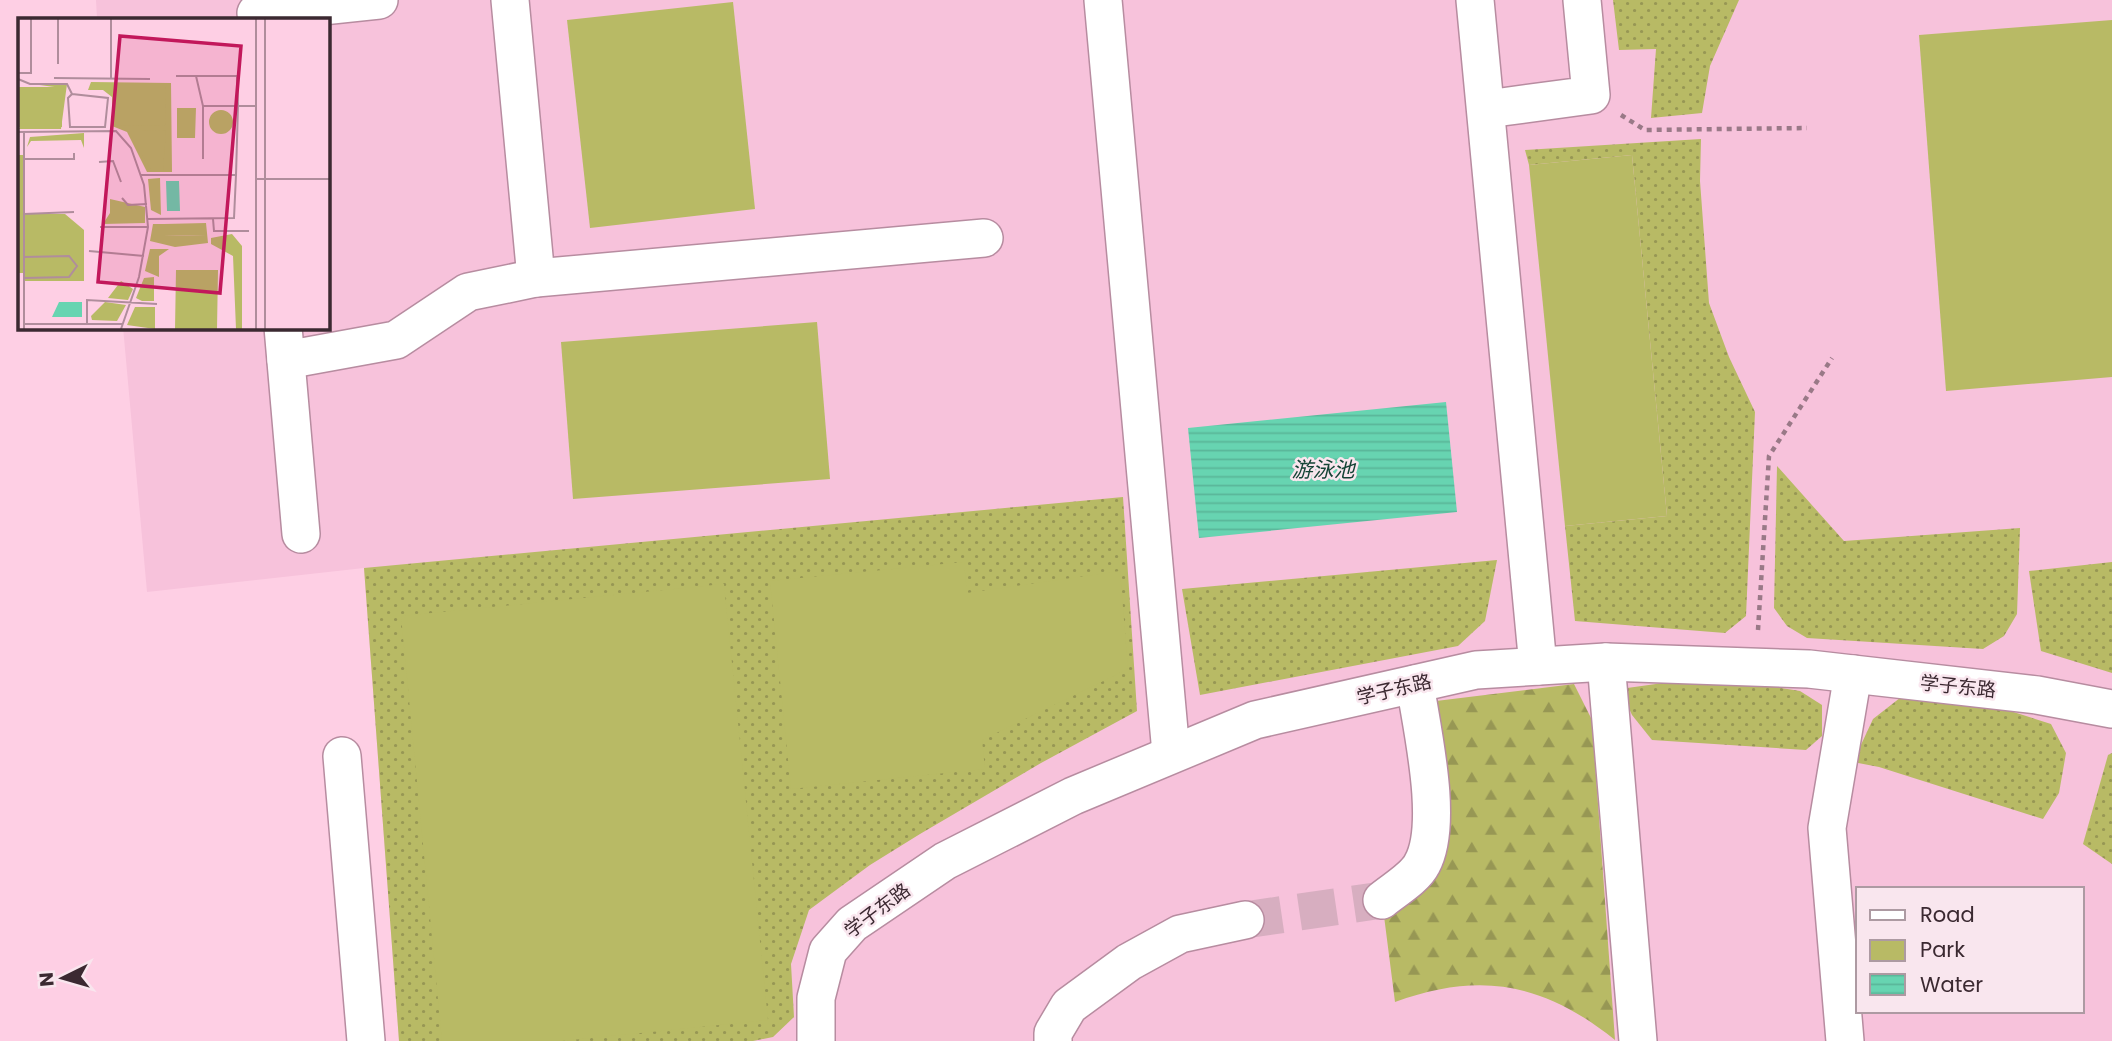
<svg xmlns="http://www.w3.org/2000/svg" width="2112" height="1041" font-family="Poppins,'Noto Sans SC',sans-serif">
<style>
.built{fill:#f7c2db;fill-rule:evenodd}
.green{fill:url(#green-dots)}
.forest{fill:url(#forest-firs)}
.pitch{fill:#b8ba65}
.water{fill:url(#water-rules)}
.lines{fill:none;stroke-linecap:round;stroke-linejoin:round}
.minor-tunnel{stroke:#d7aec0;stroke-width:37;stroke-dasharray:37 18;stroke-linecap:butt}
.minor-casing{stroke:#b78ca0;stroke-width:40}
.path{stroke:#997987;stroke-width:4.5;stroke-dasharray:5 5;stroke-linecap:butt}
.minor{stroke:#fff;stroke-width:37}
.labels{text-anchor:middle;stroke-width:5;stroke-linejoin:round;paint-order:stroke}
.street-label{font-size:19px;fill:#3b2931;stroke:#f9e6ee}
.water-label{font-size:21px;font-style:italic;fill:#134335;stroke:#f9e6ee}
.inset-road{fill:none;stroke:#b08d9c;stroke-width:2}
.view{fill:#c2185b;fill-opacity:0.15;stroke:#c2185b;stroke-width:3.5}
.inset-edge{fill:none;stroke:#3b2931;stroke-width:3.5}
</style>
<defs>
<pattern id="green-dots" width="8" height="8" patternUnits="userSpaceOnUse" patternTransform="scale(1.75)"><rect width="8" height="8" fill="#b8ba65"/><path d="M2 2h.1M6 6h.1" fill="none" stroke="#979754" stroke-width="1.8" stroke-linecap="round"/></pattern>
<pattern id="forest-firs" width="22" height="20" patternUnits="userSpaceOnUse" patternTransform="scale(1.75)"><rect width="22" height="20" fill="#b8ba65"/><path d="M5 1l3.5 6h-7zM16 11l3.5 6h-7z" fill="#979754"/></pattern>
<pattern id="water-rules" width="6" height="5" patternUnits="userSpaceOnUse" patternTransform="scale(1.75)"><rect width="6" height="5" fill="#67d4b1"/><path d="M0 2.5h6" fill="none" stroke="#5ab699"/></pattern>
</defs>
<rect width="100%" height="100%" fill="#fecfe4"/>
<path class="built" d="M96 0H2112V1041H399L364 568 147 592 123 327H327V19H97ZM1858 889H2082V1011H1858Z"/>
<g class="green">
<polygon points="1613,0 1739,0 1710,66 1702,113 1651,118 1656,49 1619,50"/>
<polygon points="1701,139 1700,181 1709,303 1729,357 1755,412 1746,616 1725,633 1575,621 1565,526 1667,516 1632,155 1529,165 1525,150"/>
<polygon points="1777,466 1844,541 2020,528 2017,614 2004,636 1983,649 1807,638 1787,626 1774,608"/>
<polygon points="1123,497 1137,711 1041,763 920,834 870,865 809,910 791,964 794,1017 773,1037 753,1041 399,1041 364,568"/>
<polygon points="1497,560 1485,621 1458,646 1200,695 1182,589"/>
<polygon points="2112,562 2112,673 2041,651 2029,571"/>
<polygon points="1730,680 1800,691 1822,705 1822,736 1806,750 1652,740 1632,715 1620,689 1663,683"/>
<polygon points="1905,694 1985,703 2051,724 2066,753 2059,793 2043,819 1879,767 1853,762 1873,719"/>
<polygon points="2112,753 2112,864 2083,844 2108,755"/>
</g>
<path class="forest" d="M1574 684 1592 720 1615 1040C1544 983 1481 971 1395 1002L1384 916 1431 878 1436 701Z"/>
<g class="pitch">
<polygon points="733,2 755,209 590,228 567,20"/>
<polygon points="2112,20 2112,377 1946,391 1919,35"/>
<polygon points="1632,155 1667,516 1565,526 1529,165"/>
<polygon points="817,322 830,479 573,499 561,342"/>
<polygon points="964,562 967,593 1120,571 1128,669 982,740 985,769 791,789 770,581"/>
<polygon points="724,584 768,1020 562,1041 442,1041 401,616"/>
</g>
<polygon class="water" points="1446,402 1457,512 1199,538 1188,428"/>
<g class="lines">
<polyline class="minor-tunnel" points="1245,920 1382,900"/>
<defs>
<g id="minor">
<polyline points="510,0 536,278"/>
<polyline points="1103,0 1171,753"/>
<polyline points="1475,0 1538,666"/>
<polyline points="257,19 256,13 379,0"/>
<polyline points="1487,109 1591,95 1582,0"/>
<polyline points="283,327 301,534"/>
<polyline points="286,360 396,340 468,292 536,278 984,238"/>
<polyline points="1606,662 1638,1041"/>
<polyline points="342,756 366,1041"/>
<path d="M1382 900C1394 890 1415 878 1422 864 1444 824 1422 730 1415 684"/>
<polyline points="816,1041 816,998 828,951 852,924 945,861 1073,796 1255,720 1476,670 1606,662 1809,669 2037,695 2112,709"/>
<polyline points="1053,1041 1053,1033 1069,1006 1129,962 1180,934 1245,920"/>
<polyline points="1845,1041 1827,828 1853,674"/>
</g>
</defs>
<use href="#minor" class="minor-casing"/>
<g class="path">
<polyline points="1621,115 1645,130 1807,128"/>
<polyline points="1758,630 1769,456 1832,358"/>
</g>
<use href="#minor" class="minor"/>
</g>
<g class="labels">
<g class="street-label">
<text transform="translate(1958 686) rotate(6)" y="7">学子东路</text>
<text transform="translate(1394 689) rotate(-13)" y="7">学子东路</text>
<text transform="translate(877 910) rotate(-37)" y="7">学子东路</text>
</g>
<g class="water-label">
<text x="1323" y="477">游泳池</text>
</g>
</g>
<g transform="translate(18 18)">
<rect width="312" height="312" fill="#fecfe4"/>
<path d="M73 64 153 65 154 154H129L109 114 94 108V79L85 72H70ZM14 66H49L43 111H0L44 70ZM0 137H6V196H47L66 212V263H6V255H0ZM142 160 143 197 133 192 130 161ZM188 205 190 225 157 229 132 223 135 206H146V218L188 217ZM214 216 224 228V311H218L215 238 193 226V220ZM132 231H151L141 238V259L127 253ZM136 259V283H124L118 280 126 260ZM103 263 115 271 110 282 90 280ZM87 284 108 287 99 303 74 302 73 298ZM117 289H137V311L109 307Z" fill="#b8ba65"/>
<path d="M66 115V130L63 122 13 123 9 129 12 119ZM92 181 127 189V205L85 206 92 195Z" fill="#b8ba65"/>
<path d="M0 69H44V109H0ZM96 69H147L148 107 96 108ZM159 90H178L177 120H159ZM191 104a12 12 0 1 1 24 0a12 12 0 1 1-24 0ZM148 112 145 153H134L123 135V113ZM188 205V217L146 218V206ZM158 252H200L199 311H157Z" fill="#b8ba65"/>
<path d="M148 163H161L162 193H149ZM41 284H64V299H34Z" fill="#67d4b1"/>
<path class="inset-road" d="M40 46V1M0 55H13V1M158 58H219L220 88H185M178 58 185 88V141M36 60 132 61M93 60V1M0 61 12 66H49L54 76M54 76 90 80 87 109H52L50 80ZM0 114 98 113 113 130 126 167 130 209 121 259 103 311M6 141H56V135M81 144 95 143 103 164M123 157H218L216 200 130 201M218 157 220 88H238M238 161H312M104 180 110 187 129 186M6 196 56 194M195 201 196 213H231M82 209H130M71 233 126 238M6 239 51 238 59 248 51 259 6 260M6 306H105M69 306V282L139 286M6 311V114M238 311V1M247 311V1"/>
<path class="view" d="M102 18 223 28 202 275 80 264Z"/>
<rect width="312" height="312" class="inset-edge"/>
</g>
<rect x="1856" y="887" width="228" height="126" fill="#f9e6ee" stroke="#ad9aa2" stroke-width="2"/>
<rect x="1870" y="910" width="35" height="10" fill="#ffffff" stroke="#ad9aa2" stroke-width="2"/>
<text x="1920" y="922" font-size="21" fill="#3b2931">Road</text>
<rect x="1870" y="940" width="35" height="21" fill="#b8ba65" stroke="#ad9aa2" stroke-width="2"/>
<text x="1920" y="957" font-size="21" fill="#3b2931">Park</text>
<rect x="1870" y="974" width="35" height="21" fill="url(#water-rules)" stroke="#ad9aa2" stroke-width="2"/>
<text x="1920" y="992" font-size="21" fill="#3b2931">Water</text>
<g transform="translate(63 978) rotate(265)" stroke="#f9e6ee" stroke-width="5" paint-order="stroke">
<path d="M0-5L12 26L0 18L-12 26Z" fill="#3b2931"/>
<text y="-10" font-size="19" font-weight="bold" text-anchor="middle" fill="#3b2931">N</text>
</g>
</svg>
